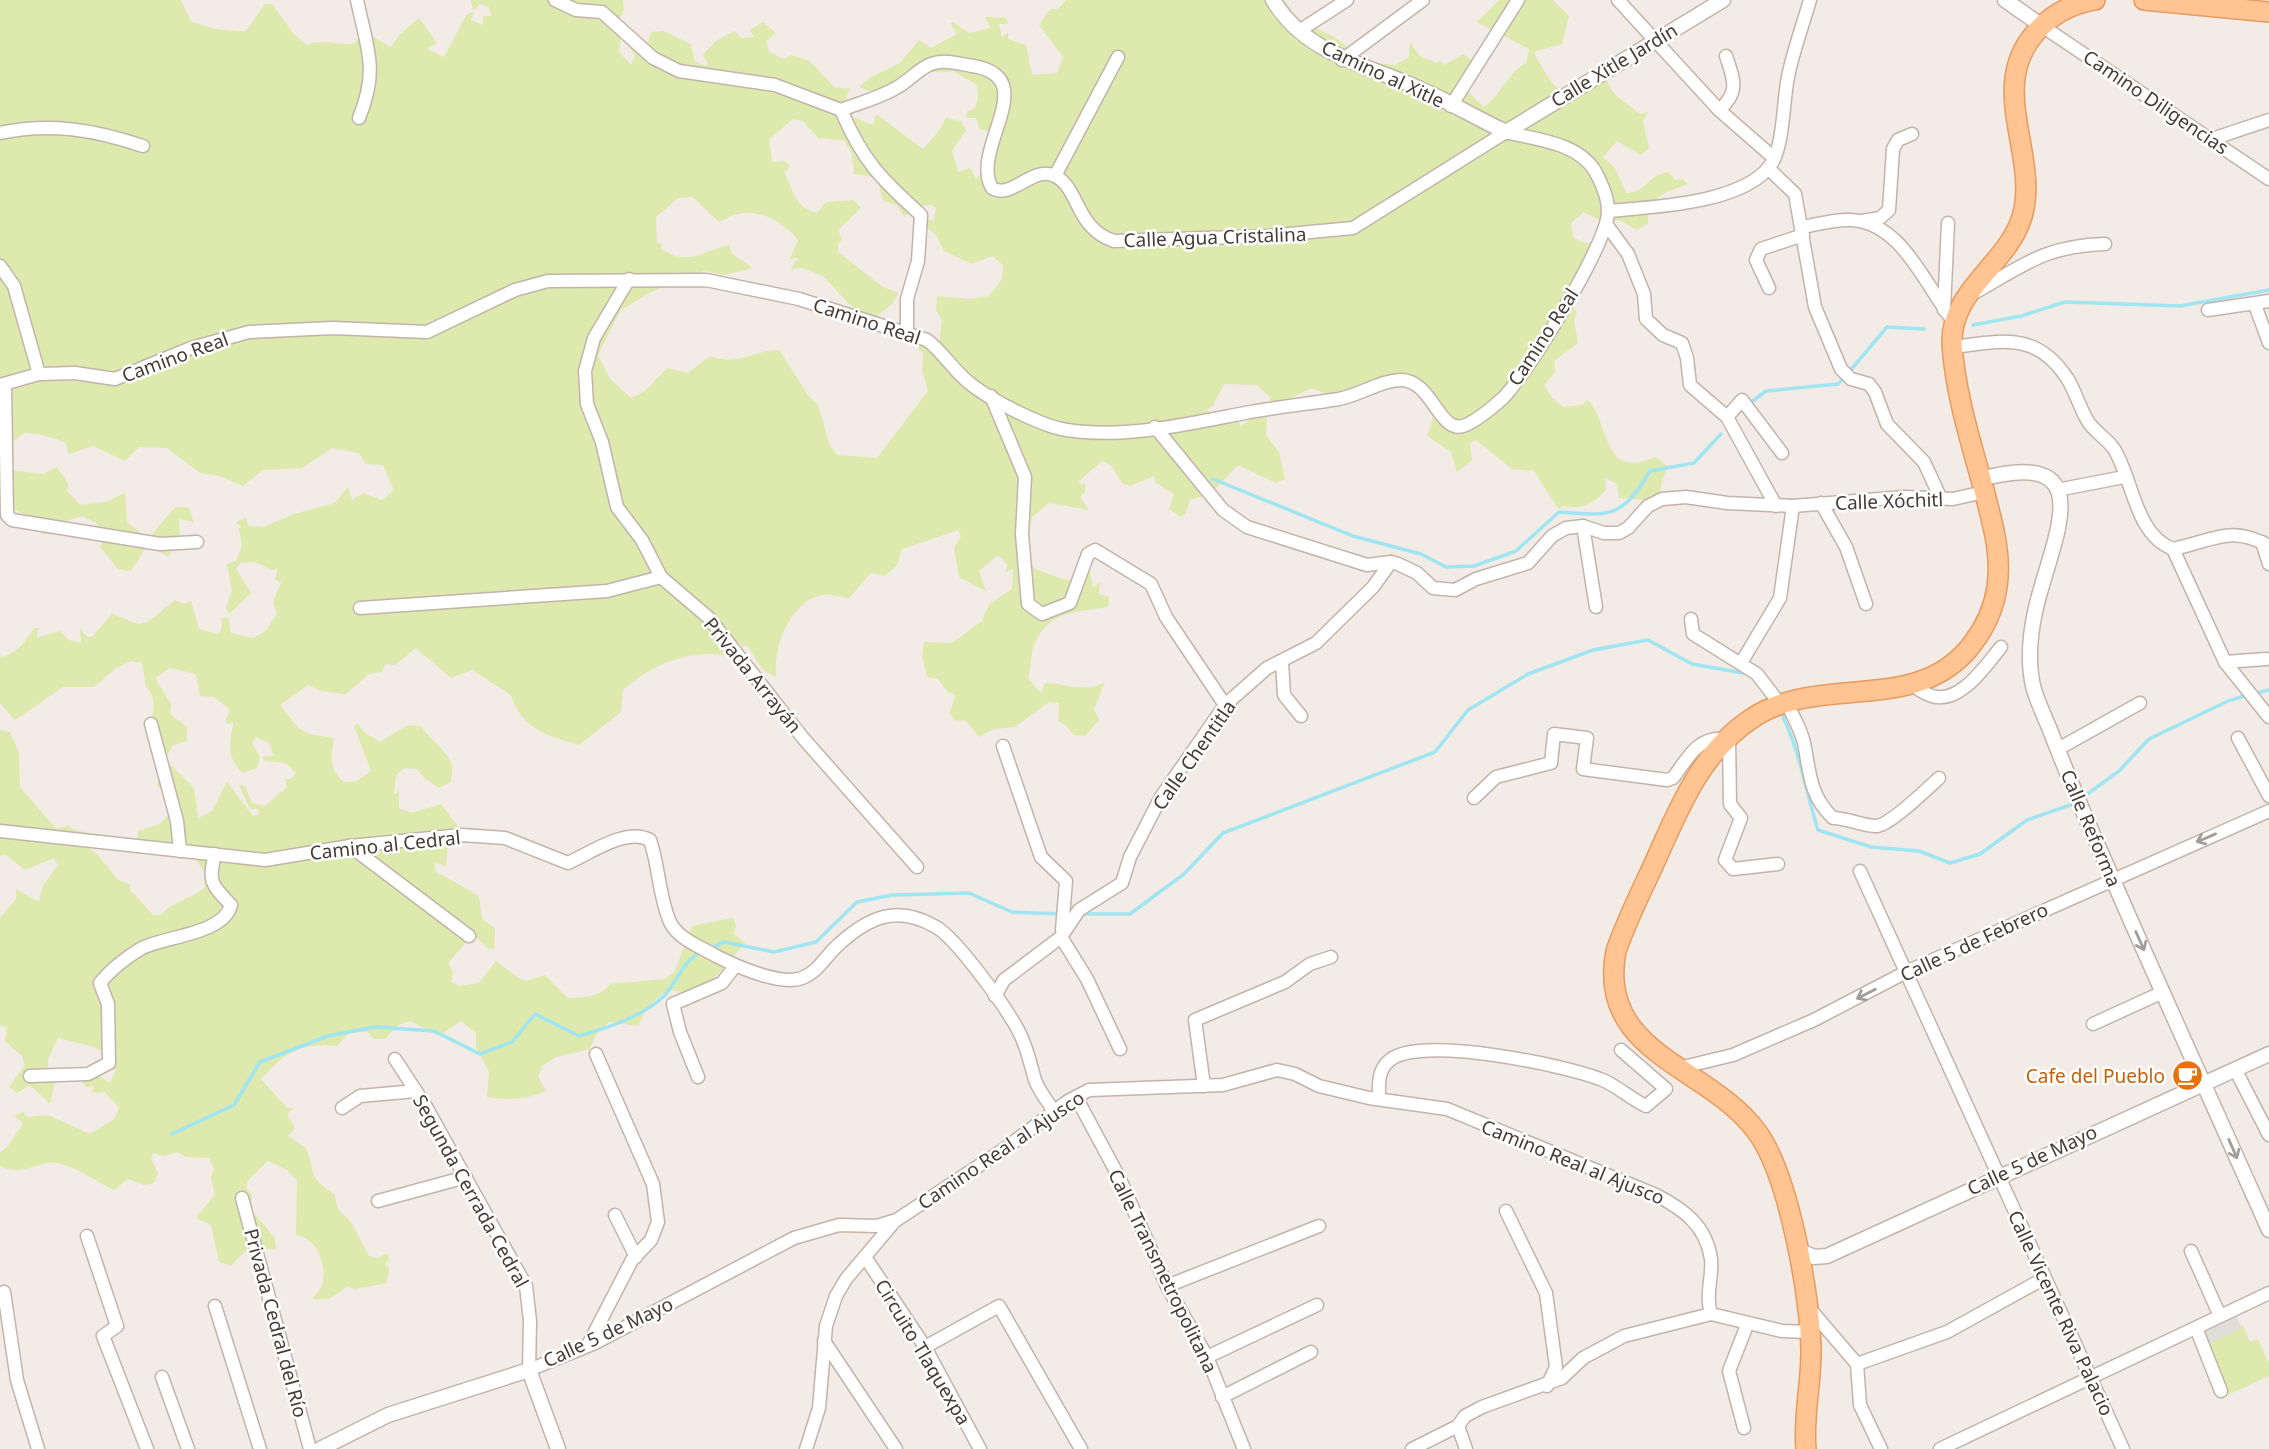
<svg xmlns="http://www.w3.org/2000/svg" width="2269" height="1449" font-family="'Noto Sans',sans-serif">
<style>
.green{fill:#dde9ad;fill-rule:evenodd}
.parking{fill:#e1ddda}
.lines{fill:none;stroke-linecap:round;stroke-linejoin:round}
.stream{stroke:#9fe5f2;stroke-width:3.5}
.minor-casing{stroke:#c2b4aa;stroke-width:15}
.tertiary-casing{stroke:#c2b4aa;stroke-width:17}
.primary-casing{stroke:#e69b60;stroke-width:22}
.minor{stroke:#fff;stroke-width:12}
.tertiary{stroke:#fff;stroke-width:14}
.primary{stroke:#ffc492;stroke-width:19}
.oneway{stroke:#a29d9a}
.labels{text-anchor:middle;stroke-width:5;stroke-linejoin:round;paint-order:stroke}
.street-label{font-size:19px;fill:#463b35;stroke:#fff}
.food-label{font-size:19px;fill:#c56008;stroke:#fff;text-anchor:end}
</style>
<rect width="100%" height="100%" fill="#f3ebe5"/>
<g class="green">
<path d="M0 0H181L191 21C209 29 226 31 246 31L265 4H272L293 33 307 45C322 39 337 45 353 44L360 36 373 37 391 47 399 35 419 18 437 43 427 49 444 57 467 14 474 12 471 20 483 25V16H491L489 7 480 4 473 11 471 0H623L624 10 617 24 621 35 619 52 631 65 635 55 623 39 632 35 638 41 648 42 651 32 663 31 691 44 695 62 706 66 708 64 703 55 716 41 735 31 741 38 754 37 750 30 763 22 776 33 766 41 769 52 784 59 791 55 810 61 834 87 850 89 846 98 855 110 852 117 873 125 876 114 923 149 939 131 946 118 961 121 966 130 952 151 958 172 970 168 976 179 995 159 991 149 992 132 980 129 976 118H967V111L974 109 978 100 977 85 953 71C942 73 935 72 924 72 908 72 889 85 877 94L859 87 869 78 900 63 919 40 931 48 957 34 950 23 953 22 969 33 991 28 985 17 1006 18 1008 24H999L1002 38 1008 32V39L1026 45 1032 75 1057 73 1063 57 1039 25 1050 9H1058L1066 0H1284L1299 21 1333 36 1367 62 1395 65 1409 57 1410 42 1420 56 1437 63 1440 61 1444 65 1463 54 1478 64 1463 87 1484 107C1502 94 1507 73 1526 63L1529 49 1477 22 1499 0H1553L1569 16 1562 44 1534 52C1555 94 1569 110 1606 72 1606 94 1625 101 1640 114L1648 112 1643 121 1649 148 1641 155 1617 141 1603 157 1615 168 1626 193C1648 192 1646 175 1669 172L1675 180 1682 179 1688 184 1664 193 1648 206V223L1637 230 1619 220 1605 223 1584 212 1571 223 1573 237 1582 242 1601 245C1599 266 1587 283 1572 297L1574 309 1577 312 1574 320 1578 343 1554 361 1555 372 1544 385 1553 399 1564 407 1582 405 1588 400C1612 428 1601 480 1656 457L1668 467 1662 480 1658 508 1650 506V500L1619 498 1617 484 1605 478 1606 489C1593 505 1583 509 1562 506L1559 510 1534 471 1512 469 1476 440 1470 443 1472 460 1457 472 1451 452 1427 436C1434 419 1437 403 1430 386L1407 380 1332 396 1312 388 1270 408V397L1257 385 1224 384 1213 406 1207 410 1220 422H1231L1236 416 1240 426 1267 409 1266 435 1279 452 1285 479 1276 483 1238 465C1223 479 1212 499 1190 499L1186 513 1181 517 1169 509 1174 494 1156 483 1154 476 1130 486 1122 483 1111 465 1102 461 1079 481 1080 485 1085 483V492L1080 497 1089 510 1049 503 1032 517C1030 532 1024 552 1032 566 1034 570 1063 579 1067 580 1075 580 1080 571 1084 566L1090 571 1093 588 1100 582 1099 594 1109 597 1108 607C1079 612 1048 610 1034 645 1030 655 1032 668 1028 678L1041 693 1045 683C1066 683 1085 694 1105 682L1094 709 1099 720 1085 736 1074 735 1065 725 1058 721 1059 703 1049 702 1015 727 994 729 979 737 966 721 954 720 950 713 955 696 946 690 938 679 927 677 922 656 924 642 952 643 982 621 989 604 1012 589 1013 569 1005 572 1008 565 998 555 979 571 986 591 959 577 954 548 961 536 958 530 902 549 897 565 885 576 871 573 849 598C841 597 828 593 821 595 789 603 773 647 776 677L763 670 747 645 742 647 739 641 724 655C687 650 651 665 623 690L621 712 579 745C547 736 521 728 511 695L472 670 451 678 416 648 395 665 385 664 382 672 369 674 346 694 321 691 308 685 280 705 298 728 309 734 334 738C331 758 328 768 344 782L357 781 371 771 354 726 358 724 365 733 380 742 408 725 421 726C429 739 454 755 452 771 452 775 451 778 451 782L439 788 424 778 417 769 405 768 396 775 394 794 399 791V808L412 813 441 804 459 828 448 844 446 866 435 863V871L479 896 482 919 495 928 494 950 486 947 476 937H471L448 963 453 972 451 982 460 986 479 983 496 961 520 979 527 981 545 975 568 998C585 997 599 998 610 984L664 979 674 973 692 926 733 918 736 925 734 934 745 943C725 967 702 1001 668 989L647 1007 638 1026 609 1022 596 1035 590 1049 556 1057 542 1066 538 1077 546 1091C527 1099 507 1101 487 1097L489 1072 476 1047V1033L461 1021 439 1036 410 1021 398 1025 385 1039H374L367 1032 351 1031 337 1046C300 1042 286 1052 261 1079L287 1108H294L287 1115 295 1128 288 1136 306 1148C317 1174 305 1175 334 1194L338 1209 351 1222 369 1256 378 1258 387 1253 389 1260 385 1264 389 1268 387 1283 355 1289 347 1287 329 1299H312C315 1295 320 1291 322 1285 328 1265 317 1238 296 1235L297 1180 287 1170 268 1161 248 1180 246 1188 252 1194 251 1210 275 1238 276 1249H247L231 1266 219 1262 211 1225 196 1218 215 1194 211 1178 214 1169 209 1158 186 1157 177 1152 163 1156 153 1153 151 1158 158 1173 154 1183 144 1185 128 1179 114 1190C94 1181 81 1169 59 1163 39 1159 23 1178 0 1166V1152C11 1147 13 1135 22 1126V1122L14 1116 23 1112 27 1117 48 1115 90 1134 114 1119 119 1108 105 1092 91 1093 94 1086 85 1087 82 1078 96 1074 110 1083 116 1070 110 1067 109 1056 94 1047 58 1038 48 1059V1069L56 1076 50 1104 30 1085 17 1093 9 1087 25 1065 22 1056 5 1041 7 1028 0 1025V918L16 899V889L39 902 43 886 58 865 54 858 25 870 6 855 0 856V730L10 732 19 753 20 787 56 829 70 825V828L86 833 79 841 97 854 118 880 130 884V890L153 915H161C173 900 190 901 205 887L204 871 191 853 138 843V831L160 824 171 812 170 798 157 786 165 766H172L194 788 198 818 212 811 227 782 253 816 259 815 258 809H250L239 785 245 786 252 803 265 806 286 788V779H291L296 773 286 763 265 761 262 757 274 756 269 743 256 737 252 743 260 757 257 768 243 773C227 759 229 745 233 725V722L227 724 226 720 230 710 214 697 200 696 196 674 170 668 155 678 171 704 170 714 187 727V741L173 745 164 761 149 726C154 713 157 697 146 687L142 663 131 661 116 668 94 687H63L15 720 0 703V657C16 655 26 641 34 628H39L36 638 60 631 69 640 81 643 80 629 87 637H92L112 614 138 624 148 622 175 600 184 604 191 601 199 629 217 634 221 631 222 618 228 617 231 633 253 638 266 631 277 613 273 603 281 582 275 580 278 569 272 570 255 562 240 563 236 569 251 593 229 614 226 608 232 591 227 564 236 561 242 546 239 529 241 527 236 522 246 518 249 526 264 527 294 514 335 503 348 487 352 500 363 493 382 500 394 490 383 465 366 464 359 453 332 448 302 468 263 470 243 486 220 476 200 473 167 448 139 447 125 461 93 446 69 454 65 442C51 437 39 433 24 433L0 452ZM793 119 803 121 818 138 844 140 852 154 854 174 877 177 883 201 897 205 904 217 915 206 932 205 936 208 933 222 928 218 927 228 936 235 944 251 972 264 992 256 1003 265 1002 279 989 296 970 299 937 296 936 311 942 320 939 344 932 351 922 344 918 348 923 353 922 370 928 391 877 458 837 455 829 443 818 405 808 395 779 350C752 350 740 367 710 356L688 373 667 368 645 391 631 398 610 379 598 355 621 310 651 292 703 271 724 275 753 268 732 254 729 245C705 250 686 268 661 248V243H657L656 217 678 198 693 197 719 222C724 220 729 216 734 215 759 207 784 222 798 240L790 259 798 258V261H795L791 269 802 268 823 276 849 304 872 320 892 304 899 293 883 287 838 252V244L842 240 838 230 861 208 854 200 826 202 817 213C794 207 794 191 784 172L790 167 785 161 772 162 769 139Z"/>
<polygon points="57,467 68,483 67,491 80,505 106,502 125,493 127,522 148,539 175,507 188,507 194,522 179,519 180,536 168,557 153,547 144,550 131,571 118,569 100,547 103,540 97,523 82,516 57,524 54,534 42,534 35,519 15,510 0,519 0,482 7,470 43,474"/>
<polygon points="2243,1325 2250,1342 2258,1339 2269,1364 2269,1376 2225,1396 2202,1343"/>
</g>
<polygon class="parking" points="2234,1311 2242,1328 2203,1346 2197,1328"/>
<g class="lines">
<g class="stream">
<polyline points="1973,325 2021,316 2065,302 2180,306 2269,290"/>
<polyline points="1849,372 1887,327 1924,329"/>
<polyline points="1750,403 1766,391 1838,384 1844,378"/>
<path d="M1213 479 1353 536 1421 554 1446 567 1474 566 1516 551 1559 512C1611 516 1622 518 1650 471L1694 463 1721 434"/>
<polyline points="2256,693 2269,690"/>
<path d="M1783 717C1800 752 1806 792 1818 830L1871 847 1919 851 1950 863 1980 854 2027 820 2076 803"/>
<polyline points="2082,798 2119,771 2149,739 2228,701 2248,695"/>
<polyline points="1080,914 1130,914 1184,874 1223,833 1435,752 1468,710 1528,674 1593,650 1648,640 1692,664 1743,673"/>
<polyline points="709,949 724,942 774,952 816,942 857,902 892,895 969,893 1012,912 1062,914"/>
<path d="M172 1134 234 1105 260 1062 328 1036 375 1027 434 1031 480 1054 512 1042 535 1014 579 1036C607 1028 641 1017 663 997 677 983 683 960 701 952"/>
</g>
<defs>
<g id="minor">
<path d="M357 0C367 48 379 70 359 118"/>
<polyline points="1618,0 1719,110 1774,158"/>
<polyline points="2042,26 2269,179"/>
<polyline points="1299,31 1347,0"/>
<polyline points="1342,60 1423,0"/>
<polyline points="1451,106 1518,0"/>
<path d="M841 110C863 161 880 178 921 215L918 261 907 299V332"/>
<path d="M1719 110C1740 92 1734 80 1726 56"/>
<path d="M0 133C50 122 95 130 143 146"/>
<polyline points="2212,139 2269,120"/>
<polyline points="1768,168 1795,194 1815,307 1841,369 1851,379 1869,384 1875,392 1887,424 1924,462 1941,499"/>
<polyline points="1055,176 1118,57"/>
<path d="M1608 211C1652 207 1741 204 1770 166 1784 148 1783 100 1788 77 1793 51 1803 25 1810 0"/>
<polyline points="1862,221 1880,218 1889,210 1893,149 1898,140 1912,134"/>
<polyline points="1606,224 1628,254 1644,294 1646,319 1663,335 1682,343 1687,358 1690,385 1727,417 1776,506"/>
<path d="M1803 227C1818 224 1835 219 1851 220 1902 222 1926 287 1954 322"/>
<polyline points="0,266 14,286 39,374"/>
<polyline points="629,279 594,338 585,371 587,404 602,442 617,507 642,540 661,577 709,618 803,738 917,867"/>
<polyline points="1769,288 1756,260 1761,249 1803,235"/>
<path d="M1972 294C2023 266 2043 246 2105 244"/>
<polyline points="2255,305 2269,343"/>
<polyline points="1944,310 1948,223"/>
<polyline points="2208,310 2269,301"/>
<path d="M1953 347C2002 341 2036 331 2067 378 2075 391 2079 405 2086 418 2092 431 2106 437 2114 449 2133 479 2135 535 2173 549L2225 662 2269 717"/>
<polyline points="5,384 7,515 12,520 160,544 197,542"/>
<path d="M0 385 39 374 75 373 115 379 191 348 249 332 333 328 427 332 515 290 548 281 706 280 799 299 927 340C944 353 955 373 972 385 991 400 1043 427 1067 430 1125 439 1188 424 1245 413 1276 407 1308 404 1339 399 1360 395 1379 381 1400 380 1434 379 1439 440 1468 424 1480 418 1493 407 1502 399 1526 376 1609 242 1608 211 1608 199 1601 182 1595 171 1577 142 1536 140 1506 132L1353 228 1268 236 1114 241C1074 228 1080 186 1053 175 1031 167 1011 200 992 188 969 149 1044 78 973 66 960 64 944 59 931 64 918 69 908 82 896 88 879 98 859 103 841 110L775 85 679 71 653 58 602 12 576 10 555 0"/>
<polyline points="991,396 1025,477 1022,534 1028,604 1042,614 1070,603 1088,554 1095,550 1151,584 1166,617 1225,705"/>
<polyline points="1727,417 1742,400 1782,453"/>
<polyline points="1155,427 1223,510 1247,527 1367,565 1391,562 1398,564 1417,573 1433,588 1455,590 1476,579 1528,563 1552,536 1566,528 1583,526 1604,533 1619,533 1628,528 1648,506 1662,499 1686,497 1727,503 1793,506 1904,497 1953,499 1984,492"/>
<polyline points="2057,490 2124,477"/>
<polyline points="1821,503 1846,547 1866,604"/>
<polyline points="1583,526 1596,607"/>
<polyline points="2262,542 2269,564"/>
<path d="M2173 549C2213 541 2230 524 2269 546"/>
<polyline points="360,608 607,591 661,577"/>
<polyline points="1691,619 1693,634 1757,674 1780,704"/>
<polyline points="1282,662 1284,695 1301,716"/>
<polyline points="2225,662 2266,659"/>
<polyline points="1741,663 1780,598 1793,506"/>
<path d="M1912 685C1918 689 1925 694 1932 696 1960 705 1986 665 2001 647"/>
<path d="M1786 702C1793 716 1803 733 1805 748 1810 776 1811 797 1833 818 1848 818 1865 827 1877 826 1891 824 1927 789 1939 778"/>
<polyline points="151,724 177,821 180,851"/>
<polyline points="1729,736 1730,804 1741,818 1725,860 1733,869 1778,864"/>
<polyline points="2238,738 2269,796"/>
<polyline points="1003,746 1041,857 1066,881 1062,930"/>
<polyline points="2058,749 2140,703"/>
<path d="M1474 798 1496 777 1551 763 1554 734 1587 738 1583 769 1667 780 1673 778C1688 758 1697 737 1724 739"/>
<path d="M0 831 265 860 350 846 462 835 505 838 568 863C590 853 627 827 650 840 659 866 659 897 670 922 678 939 701 947 716 956 736 966 780 986 802 978 818 972 825 957 837 946 868 917 897 904 936 927 956 938 1006 1007 1018 1030 1027 1046 1030 1063 1035 1080 1039 1091 1047 1101 1054 1111"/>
<polyline points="350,846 469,936"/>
<polyline points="1860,871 2123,1449"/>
<polyline points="1061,937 1087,979 1120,1049"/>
<polyline points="995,996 1004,980 1061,937 1079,910 1122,883 1130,857 1161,797 1225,705 1267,668 1316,643 1373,587 1391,562"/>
<polyline points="2093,1024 2163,992"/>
<polyline points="395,1059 425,1105 526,1286 530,1321 529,1370 595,1343 794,1238 839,1225 877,1226 893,1221"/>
<polyline points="1679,1068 1733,1055 1814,1020 1908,971 2269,811"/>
<polyline points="2235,1069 2269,1135"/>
<path d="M30 1076 88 1074 109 1063 108 1004 100 983C110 970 128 956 142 948 166 936 224 934 231 905 211 884 208 882 215 854"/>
<polyline points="698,1077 680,1032 673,1004 722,983 735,966"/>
<polyline points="1204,1086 1195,1020 1285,982 1310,964 1331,957"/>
<polyline points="1076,1097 1119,1177 1167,1286 1207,1357 1244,1449"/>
<path d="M1379 1099C1379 1085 1377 1070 1390 1060 1420 1035 1564 1065 1600 1079 1617 1085 1630 1099 1646 1106L1666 1089 1621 1050"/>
<polyline points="342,1108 360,1096 416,1091"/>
<polyline points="242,1198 310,1449"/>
<polyline points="378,1201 466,1177"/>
<polyline points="1506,1211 1546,1293 1556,1367 1547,1386"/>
<polyline points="615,1215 636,1257"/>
<polyline points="87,1236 117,1326 103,1336 147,1449"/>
<polyline points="2191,1251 2220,1316"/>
<polyline points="865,1257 925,1347 980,1449"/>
<polyline points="1167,1286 1319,1226"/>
<polyline points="4,1292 17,1380 38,1449"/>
<polyline points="215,1306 260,1449"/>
<polyline points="1809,1308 1857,1364 1860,1405 1881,1449"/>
<polyline points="2196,1328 2221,1391"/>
<polyline points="824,1341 896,1449"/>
<polyline points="588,1345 632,1260 651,1240 658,1222 653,1184 596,1054"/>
<polyline points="925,1347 999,1306 1081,1449"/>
<polyline points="1207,1357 1317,1305"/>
<polyline points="1857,1364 1947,1332 2043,1279"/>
<polyline points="162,1377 188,1449"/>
<polyline points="1222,1397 1311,1352"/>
<polyline points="1458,1426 1466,1449"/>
<polyline points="1744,1428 1729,1371 1747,1325"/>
<path d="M806 1449 819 1408 826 1326 836 1296 846 1279 895 1221 1003 1150 1068 1101 1089 1090 1223 1085 1277 1070 1295 1074 1319 1086 1369 1098 1447 1109 1656 1195C1683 1209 1706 1225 1711 1259 1713 1278 1705 1293 1711 1314"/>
<polyline points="1412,1449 1458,1426 1465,1416 1482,1407 1562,1378 1583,1358 1624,1336 1711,1314 1782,1331 1810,1332"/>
<polyline points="1940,1449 2269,1293"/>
</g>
<g id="tertiary">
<path d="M1273 0C1305 54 1365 64 1418 88 1448 101 1476 118 1506 132L1723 0"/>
<polyline points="2005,0 2042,26"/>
<path d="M1981 479C2107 445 2049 545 2035 612 2030 635 2028 663 2033 686 2037 702 2046 719 2052 735 2068 776 2085 817 2103 857 2157 982 2214 1106 2269 1230"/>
<polyline points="1796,1249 1814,1257 1827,1256 2269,1054"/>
<polyline points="320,1449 388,1415 529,1370 558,1449"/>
</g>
<g id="primary">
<polyline points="2144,0 2269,12"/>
<path d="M1806 1449C1803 1417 1811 1385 1811 1353 1811 1299 1789 1175 1757 1132 1709 1066 1596 1054 1616 951 1626 922 1640 894 1653 866 1678 811 1699 754 1751 719 1818 672 1919 717 1973 643 1985 627 1994 608 1997 587 2002 553 1992 522 1984 490 1971 443 1955 392 1952 344 1950 290 2007 265 2022 217 2040 155 1986 88 2036 32 2052 14 2071 4 2095 0"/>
</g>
</defs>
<use href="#minor" class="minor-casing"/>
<use href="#tertiary" class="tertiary-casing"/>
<use href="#primary" class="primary-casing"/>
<use href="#minor" class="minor"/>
<use href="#tertiary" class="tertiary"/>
<use href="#primary" class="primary"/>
</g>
<defs><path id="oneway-shaft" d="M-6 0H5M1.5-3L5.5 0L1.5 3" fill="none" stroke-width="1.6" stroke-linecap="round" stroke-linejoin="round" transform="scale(1.75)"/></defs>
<g class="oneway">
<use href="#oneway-shaft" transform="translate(2206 838) rotate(157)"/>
<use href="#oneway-shaft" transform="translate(2140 941) rotate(66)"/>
<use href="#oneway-shaft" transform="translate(1866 994) rotate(153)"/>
<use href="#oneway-shaft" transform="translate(2233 1149) rotate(66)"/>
</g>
<defs>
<symbol id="cafe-disc" viewBox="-11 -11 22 22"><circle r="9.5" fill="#e8710a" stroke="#fff"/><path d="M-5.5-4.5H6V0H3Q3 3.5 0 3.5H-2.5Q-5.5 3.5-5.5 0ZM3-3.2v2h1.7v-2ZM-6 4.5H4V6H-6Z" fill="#fff"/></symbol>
</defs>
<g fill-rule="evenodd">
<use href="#cafe-disc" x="2170" y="1058" width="35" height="35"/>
</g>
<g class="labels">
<g class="street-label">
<text transform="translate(1614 65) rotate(-31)" y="7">Calle Xitle Jardín</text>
<text transform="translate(1383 74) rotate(25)" y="7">Camino al Xitle</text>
<text transform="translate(2156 102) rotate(34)" y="7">Camino Diligencias</text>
<text transform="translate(1215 237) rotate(-2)" y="7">Calle Agua Cristalina</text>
<text transform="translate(867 321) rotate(18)" y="7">Camino Real</text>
<text transform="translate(1543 337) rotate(-57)" y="7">Camino Real</text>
<text transform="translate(175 357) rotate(-20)" y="7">Camino Real</text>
<text transform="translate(1889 501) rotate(-2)" y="7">Calle Xóchitl</text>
<text transform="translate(753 675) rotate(51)" y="7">Privada Arrayán</text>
<text transform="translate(1194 755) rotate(-55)" y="7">Calle Chentitla</text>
<text transform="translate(2091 828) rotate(67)" y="7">Calle Reforma</text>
<text transform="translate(385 845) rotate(-6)" y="7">Camino al Cedral</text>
<text transform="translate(1974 942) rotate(-25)" y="7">Calle 5 de Febrero</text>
<text transform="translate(1001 1150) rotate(-34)" y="7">Camino Real al Ajusco</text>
<text transform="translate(2032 1160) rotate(-25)" y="7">Calle 5 de Mayo</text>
<text transform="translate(1573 1162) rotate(22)" y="7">Camino Real al Ajusco</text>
<text transform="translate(471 1191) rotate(61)" y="7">Segunda Cerrada Cedral</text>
<text transform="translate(1163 1271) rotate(64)" y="7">Calle Transmetropolitana</text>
<text transform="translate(2061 1313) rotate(65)" y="7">Calle Vicente Riva Palacio</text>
<text transform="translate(276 1323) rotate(75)" y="7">Privada Cedral del Río</text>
<text transform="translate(608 1332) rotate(-25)" y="7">Calle 5 de Mayo</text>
<text transform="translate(923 1352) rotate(59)" y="7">Circuito Tlaquexpa</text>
</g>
<g class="food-label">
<text x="2165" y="1083">Cafe del Pueblo</text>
</g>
</g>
</svg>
